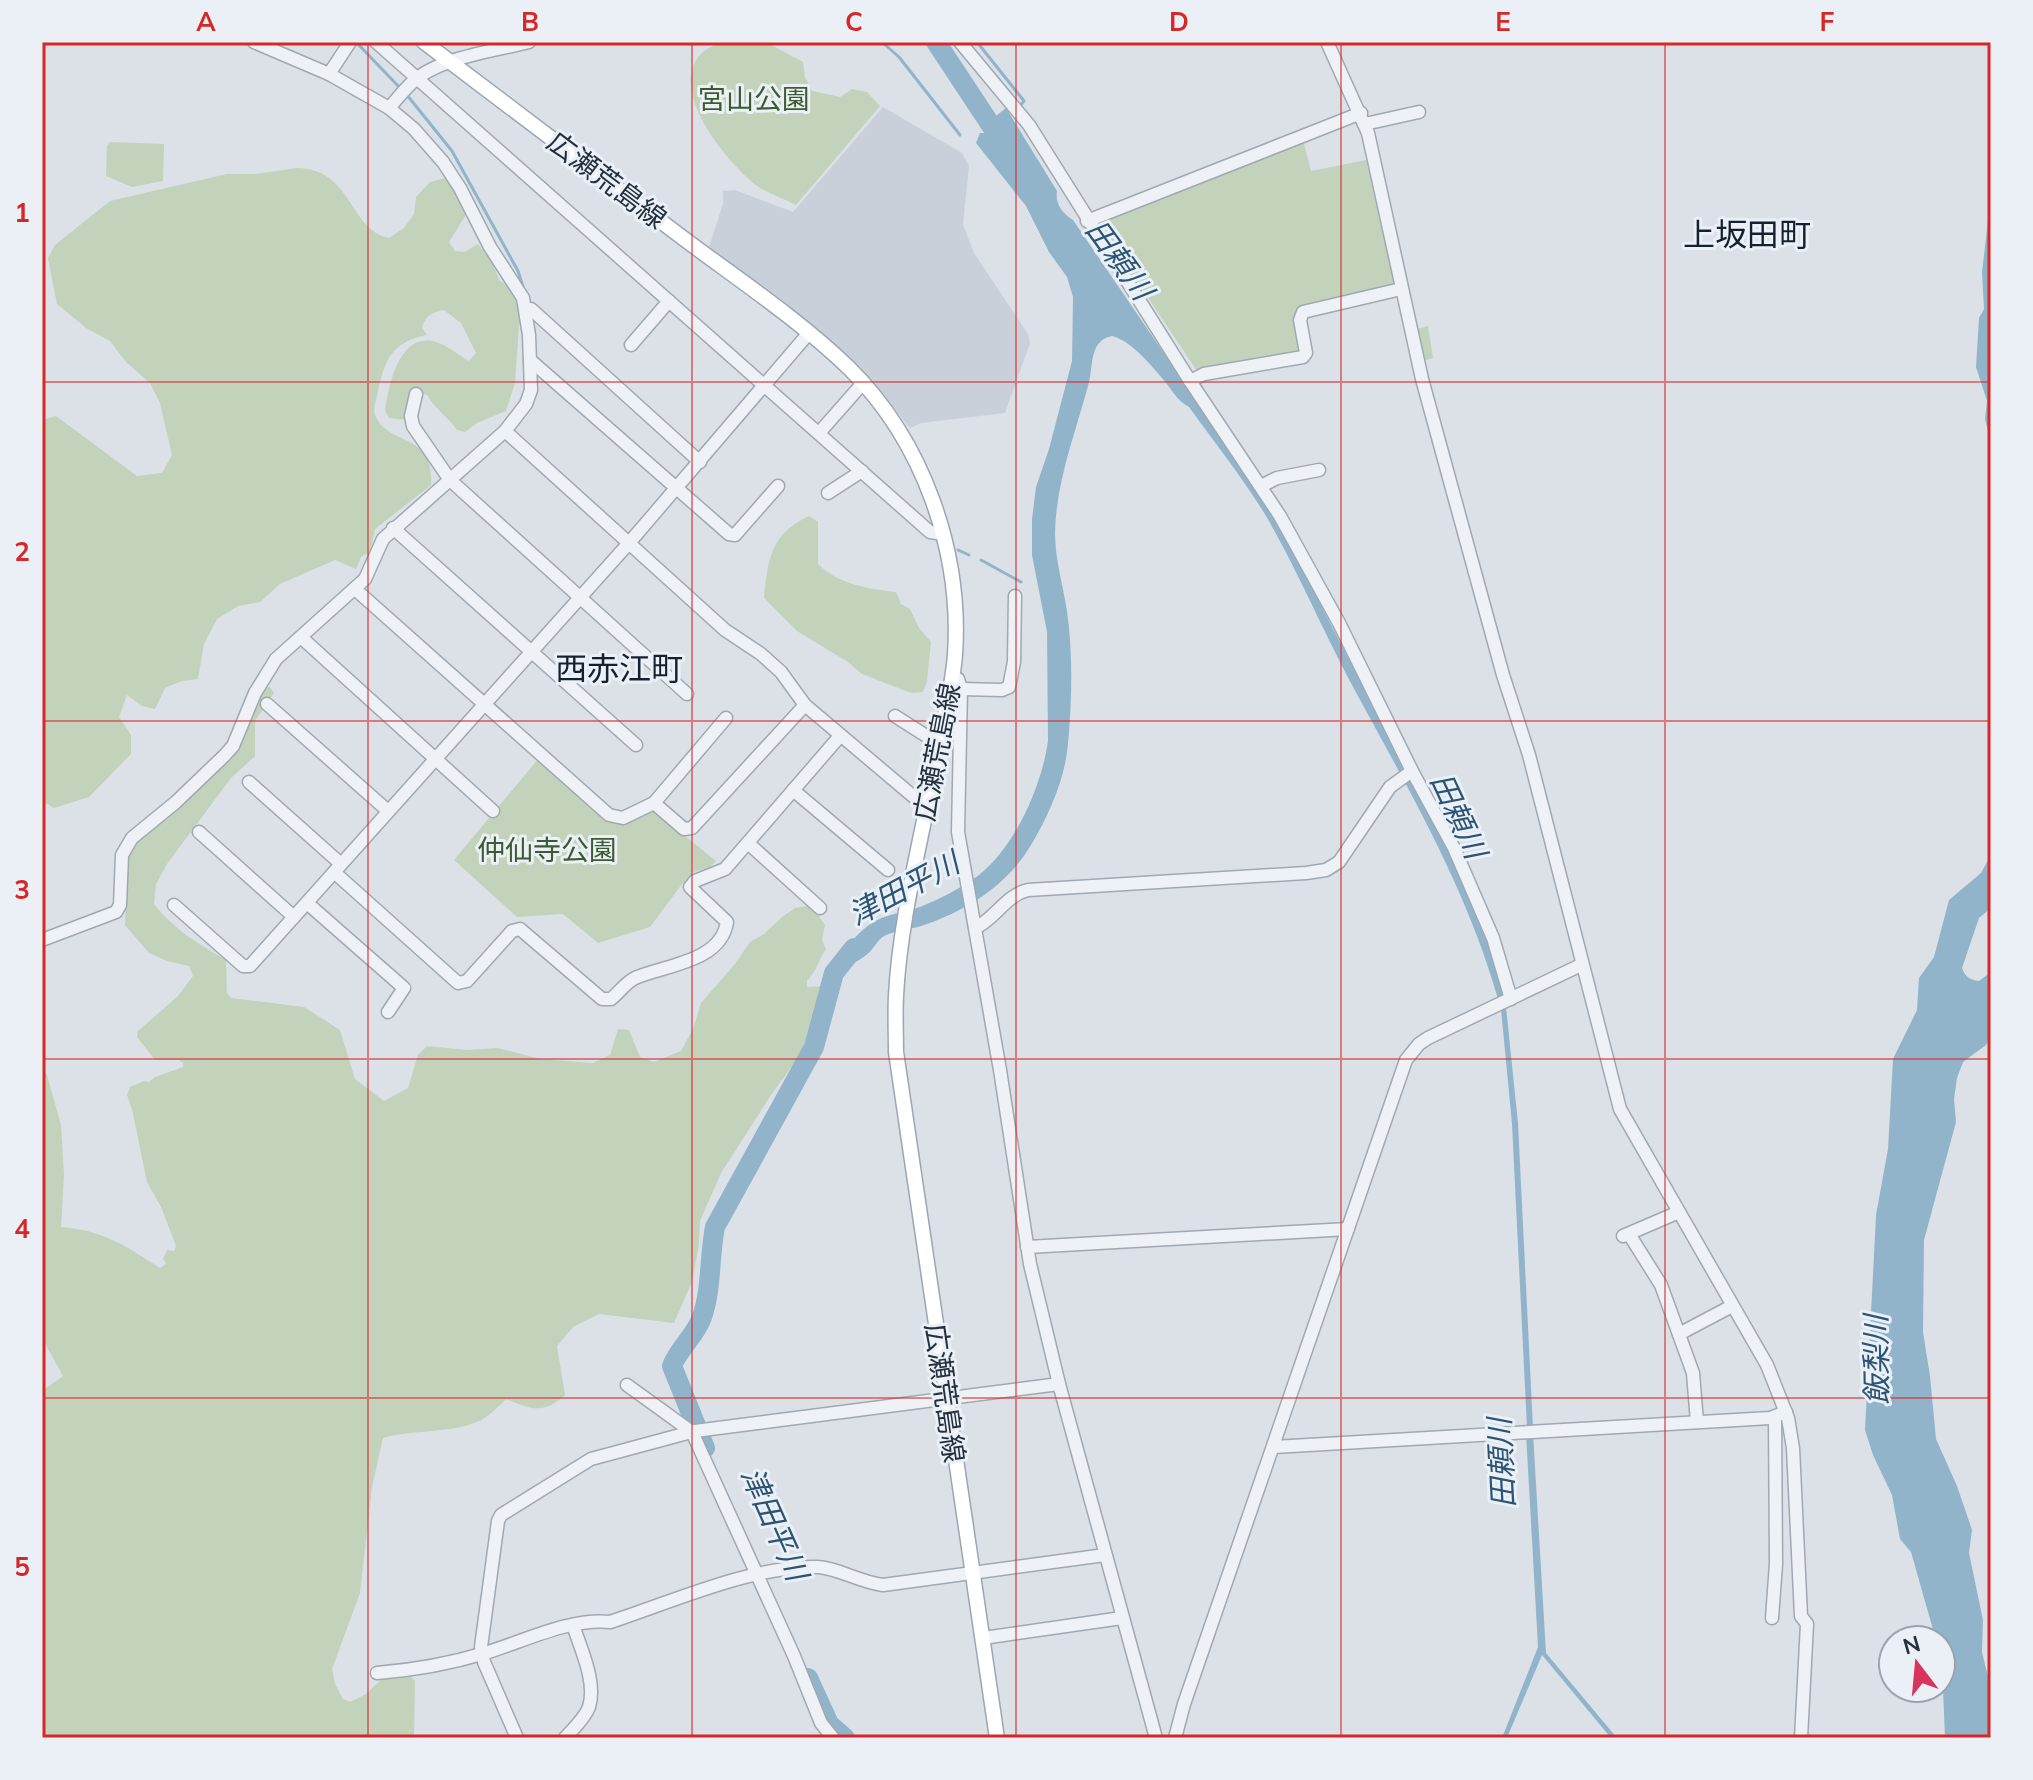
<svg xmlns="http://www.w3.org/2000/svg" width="2033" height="1780" font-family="Mulish,'Noto Sans JP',sans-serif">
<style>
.built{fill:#c9d0d9}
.green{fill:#c3d2bb}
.water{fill:#92b4cb}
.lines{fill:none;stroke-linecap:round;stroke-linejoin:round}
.stream{stroke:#92b4cb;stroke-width:3}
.river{stroke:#92b4cb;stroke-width:20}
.minor-casing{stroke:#a0a8b1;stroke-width:15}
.major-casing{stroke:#99a7b4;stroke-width:17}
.minor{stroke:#eef1f5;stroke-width:12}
.major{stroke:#fff;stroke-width:14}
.grid{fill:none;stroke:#d62828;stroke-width:2;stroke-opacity:0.55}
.labels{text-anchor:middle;stroke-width:6;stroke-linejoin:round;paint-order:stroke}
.park-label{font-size:28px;fill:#3d5b30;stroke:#eaf0f5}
.street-label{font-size:28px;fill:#24303e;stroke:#eaf0f5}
.water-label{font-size:30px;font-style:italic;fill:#2b5475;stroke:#eaf0f5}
.quarter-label{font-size:32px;fill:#16212f;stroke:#eaf0f5}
.neatline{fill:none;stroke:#d62828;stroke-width:3}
.grid-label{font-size:26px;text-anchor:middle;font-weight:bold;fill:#d62828}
</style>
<rect width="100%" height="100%" fill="#dbe1e7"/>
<polygon class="built" points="883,107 962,153 969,166 963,225 974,253 1028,334 1030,343 1005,413 921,423 910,428 885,397 842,353 708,250 723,204 723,191 735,190 793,212"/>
<g class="green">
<path d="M720 42H766L803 62 805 77 812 91 840 97 852 89 867 92 880 106 796 205C782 198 764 192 752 182 724 158 664 86 704 51 708 48 715 45 720 42Z"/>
<path d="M1303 140 1311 171 1366 160 1395 288 1299 309 1303 350 1299 355 1197 371 1111 242C1107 231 1106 224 1114 214Z"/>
<polygon points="110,142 164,144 163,181 132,187 106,176 107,146"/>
<path d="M297 168C353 169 348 229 389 238L404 228 414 214 416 197 430 182 445 178 458 192 467 213 449 242 455 251 465 252 478 244 493 264 499 280 514 290 520 312 515 383 506 411 477 423 465 432 457 430C448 417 435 409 427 395L413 390 408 401 406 420 389 418 385 410C389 386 399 331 436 342 447 345 459 356 469 361L476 353 461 323 444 310C432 312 425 316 422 328L427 335C390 342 384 362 377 396 375 404 372 411 377 419 391 445 435 434 431 485L375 529 370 552 361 557 356 569 335 560 280 584 260 602 238 606 217 619 204 644 198 679 182 681 165 688 155 709 142 706 127 695 119 717 131 735V754L89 797 54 808 42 801V420L56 416 137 476 162 473 172 455 160 403 150 383 126 362 110 341 86 328 57 304 48 258 55 245 110 201 227 174H255Z"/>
<polygon points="1428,326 1433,358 1423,361 1414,330"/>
<path d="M809 516 818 522V564C838 584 868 589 896 592L901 604 910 609 919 628 931 642 927 681 923 692 911 693 862 674 848 662 797 631 764 598C768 560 770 534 809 516Z"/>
<path d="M270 687 274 693 255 721V756L231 778 167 864 156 884 154 904C173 929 199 944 226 960L227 993 231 998 304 1007 340 1030 355 1079 384 1101 408 1088 418 1055 427 1046 467 1050 498 1048 540 1059 593 1063 610 1055 618 1029 629 1030 640 1057 654 1062 681 1051 693 1029 701 1003 735 964 750 942 764 934 782 917 795 908 811 905 825 925 822 940 826 949C817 962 819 968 807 981V987L826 986 822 1005 804 1050 771 1095 721 1173 700 1221 699 1245 692 1282 674 1323 599 1314 573 1327 557 1346 565 1395C545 1414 531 1410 507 1399 498 1406 488 1418 477 1422 447 1434 413 1429 383 1438L372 1487 360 1593 332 1669 335 1684 343 1699 350 1702 366 1694 385 1676 411 1677 415 1681 414 1738H42V1391L63 1376 42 1338V1068L47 1075 61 1125 64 1175 61 1227C105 1231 124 1245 160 1268L166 1264 163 1259 167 1250 174 1251 176 1246 161 1207 147 1182 132 1109 127 1095 130 1087 144 1081 149 1082 155 1077 183 1067V1063L179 1060H155L137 1037 138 1031 178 996 193 976 189 966 167 961 149 953 125 925 127 856 134 843 207 778 265 688Z"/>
<polygon points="539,758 607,818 653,810 716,861 710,867 694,872 682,884 650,927 598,943 563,914 517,917 454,860"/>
</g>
<g class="water">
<path d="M1006 108 1057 191C1055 204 1062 213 1073 220L1275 516 1465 885 1486 934 1505 996 1498 999C1466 886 1407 787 1352 685 1322 629 1298 571 1266 516 1243 478 1215 443 1189 407 1176 400 1172 389 1162 378 1150 364 1130 340 1112 336 1088 341 1094 367 1088 386 1075 434 1056 482 1055 533 1055 559 1063 585 1067 611 1073 654 1072 700 1068 744 1065 779 1049 815 1031 845 1008 884 969 909 927 924 914 929 899 930 886 935 876 940 874 950 865 956 857 962 847 966 838 970 843 948 862 925 884 917 896 913 908 911 920 907 940 899 961 888 979 875 1015 847 1042 785 1048 741L1047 632 1032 555V519L1036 487 1049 449 1072 361 1073 297 1067 277 1049 252 1026 206 976 143 980 133H985L982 127Z"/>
<polygon points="1991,194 1991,443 1985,419 1987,401 1976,367 1979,318 1984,309 1982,272"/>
<path d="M1991 855V908L1979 918 1962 968C1965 977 1970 980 1979 981L1991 972V1036L1986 1045 1963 1062 1957 1078 1954 1099 1956 1122 1924 1240 1923 1332 1930 1376 1936 1439 1957 1486 1972 1530 1969 1553 1983 1620 1982 1652 1991 1689V1738H1945L1941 1640H1936L1911 1552 1900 1539 1892 1495 1873 1455 1865 1430 1876 1215 1888 1149 1893 1059 1917 1010 1919 978 1934 957 1949 900 1981 873Z"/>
<polygon points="1506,1007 1518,1123 1533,1428 1527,1428 1512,1124 1501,1009"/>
<polygon points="1526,1433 1533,1433 1546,1653 1617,1738 1611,1738 1542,1655 1507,1738 1502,1738 1538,1647"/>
</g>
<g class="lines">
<g class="stream">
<polyline points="356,42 402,90"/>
<polyline points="882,42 899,57 960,135"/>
<polyline points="977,42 1024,101 1020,106"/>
<polyline points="407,95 452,151 518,271 524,290"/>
<polyline points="958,550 969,555"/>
<polyline points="981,560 1021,582"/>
</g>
<g class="river">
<polyline points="936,42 1004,145"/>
<path d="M705 1448 672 1366C679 1348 696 1335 702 1317 712 1288 709 1257 715 1227L814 1047 834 973 854 948"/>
<polyline points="808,1678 829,1724 845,1738"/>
</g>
<defs>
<g id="minor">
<polyline points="376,42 930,532 943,534"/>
<polyline points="960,42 1029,125 1190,381 1280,516 1339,623 1412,771 1454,848 1493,938 1511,999"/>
<polyline points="1327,42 1368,133 1422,379 1503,675 1529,755 1620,1109 1767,1365 1788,1418 1793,1448 1801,1616 1807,1624 1801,1738"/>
<polyline points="329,74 350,42"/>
<path d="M389 108C399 97 408 84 420 76 450 56 494 51 529 42"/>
<polyline points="1365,124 1419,112"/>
<polyline points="1087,221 1361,113"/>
<polyline points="526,309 531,309 700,462"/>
<polyline points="631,345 669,301"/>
<polyline points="530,360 729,534 735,535 778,486"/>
<polyline points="1190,381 1204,374 1303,357 1306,353 1300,320 1303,312 1401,289"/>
<polyline points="416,394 411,416 413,426 450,480 687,694"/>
<polyline points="505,431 725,630 761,654 781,672 805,705 927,808"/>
<polyline points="819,433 863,383"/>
<polyline points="1261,486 1277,478 1319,470"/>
<polyline points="828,493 862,471"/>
<polyline points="393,528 636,745"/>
<polyline points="355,589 609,815 623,818 654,803 684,829 692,828 805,705"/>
<polyline points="303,639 493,811"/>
<polyline points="952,676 958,679 961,689 958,832 1000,1070 1030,1264 1059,1384 1156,1738"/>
<polyline points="961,689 1002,690 1009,687 1014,662 1015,596"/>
<polyline points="267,704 388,811"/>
<polyline points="895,716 939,744"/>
<polyline points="249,782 341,864"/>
<polyline points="793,790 888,870"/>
<polyline points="654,803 726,718"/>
<polyline points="199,832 294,917"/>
<polyline points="749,844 820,908"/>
<path d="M334 872 458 983 467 981 512 931 520 929 602 999H611C619 993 625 983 635 978 665 965 721 962 727 922L690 887 695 881 725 869 840 736"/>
<polyline points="307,903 404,988 388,1012"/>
<polyline points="174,905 243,966 250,966 629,543 808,334"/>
<path d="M975 928C995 919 1006 895 1028 890L1306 873 1326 870 1339 862 1390 787 1412 771"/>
<polyline points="42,940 116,912 120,905 122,855 132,838 176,802 224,756 233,746 255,693 276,659 365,579 383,539 505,431 526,404 531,390 529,335 523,298 490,247 460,188 443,162 414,129 389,108 329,74 254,42"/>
<polyline points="1629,1234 1661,1285 1693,1373 1697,1422"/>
<polyline points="1623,1236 1679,1212"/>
<polyline points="1027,1247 1348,1229"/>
<polyline points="1679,1334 1732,1306"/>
<polyline points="627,1385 692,1432 794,1656 821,1723 833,1738"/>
<polyline points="1274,1447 1770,1418 1786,1412"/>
<polyline points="1772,1618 1776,1564 1775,1417"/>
<polyline points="983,1638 1122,1618"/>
<path d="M377 1673C414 1670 449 1664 485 1653 525 1641 569 1618 610 1622 672 1602 753 1565 818 1567 838 1568 859 1582 883 1585L1105 1555"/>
<polyline points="517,1738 484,1662 481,1647 498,1521 501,1515 591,1459 695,1431 1059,1384"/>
<path d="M565 1738C573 1729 585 1718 589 1707 597 1682 580 1647 573 1625"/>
<polyline points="1175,1738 1184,1704 1406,1060 1419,1044 1428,1038 1581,965"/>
</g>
<path id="major" d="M424 42C508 105 591 169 675 232 733 276 796 317 849 368 923 441 962 551 955 655 952 690 943 725 936 760 922 838 900 917 896 996 895 1015 896 1034 896 1052L997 1738"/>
</defs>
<use href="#minor" class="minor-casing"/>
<use href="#major" class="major-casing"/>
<use href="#minor" class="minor"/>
<use href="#major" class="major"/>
</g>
<path class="grid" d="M368 42V1738M692 42V1738M1016 42V1738M1341 42V1738M1665 42V1738M42 382H1991M42 721H1991M42 1059H1991M42 1398H1991"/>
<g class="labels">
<g class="park-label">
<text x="754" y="109">宮山公園</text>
<text x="547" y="860">仲仙寺公園</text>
</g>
<g class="street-label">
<text transform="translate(607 180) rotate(37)" y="10">広瀬荒島線</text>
<text transform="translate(937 752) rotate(-79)" y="10">広瀬荒島線</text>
<text transform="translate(945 1393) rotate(82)" y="10">広瀬荒島線</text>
</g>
<g class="water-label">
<text transform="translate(1119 260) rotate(54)" y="10">田頼川</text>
<text transform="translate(1458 816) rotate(65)" y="10">田頼川</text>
<text transform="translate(904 889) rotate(-28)" y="10">津田平川</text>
<text transform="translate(1877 1360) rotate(-91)" y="10">飯梨川</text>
<text transform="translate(1502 1463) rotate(-93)" y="10">田頼川</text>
<text transform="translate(774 1524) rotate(66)" y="10">津田平川</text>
</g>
<g class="quarter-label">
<text x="1747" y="246">上坂田町</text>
<text x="619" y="680">西赤江町</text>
</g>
</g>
<rect width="2033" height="1780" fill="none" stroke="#eaf0f5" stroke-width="88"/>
<g transform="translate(1917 1664) rotate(344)"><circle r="38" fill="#eaf0f5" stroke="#9ba3ac" stroke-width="2"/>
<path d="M0-6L14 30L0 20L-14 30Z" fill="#d9335e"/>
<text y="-12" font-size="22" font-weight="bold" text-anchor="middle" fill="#24303e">N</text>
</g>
<rect x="44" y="44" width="1945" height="1692" class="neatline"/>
<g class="grid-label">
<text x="206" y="31">A</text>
<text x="530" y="31">B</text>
<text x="854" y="31">C</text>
<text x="1179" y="31">D</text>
<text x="1503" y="31">E</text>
<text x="1827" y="31">F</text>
<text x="22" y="222">1</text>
<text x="22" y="561">2</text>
<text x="22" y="899">3</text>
<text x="22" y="1238">4</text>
<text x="22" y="1576">5</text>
</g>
</svg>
